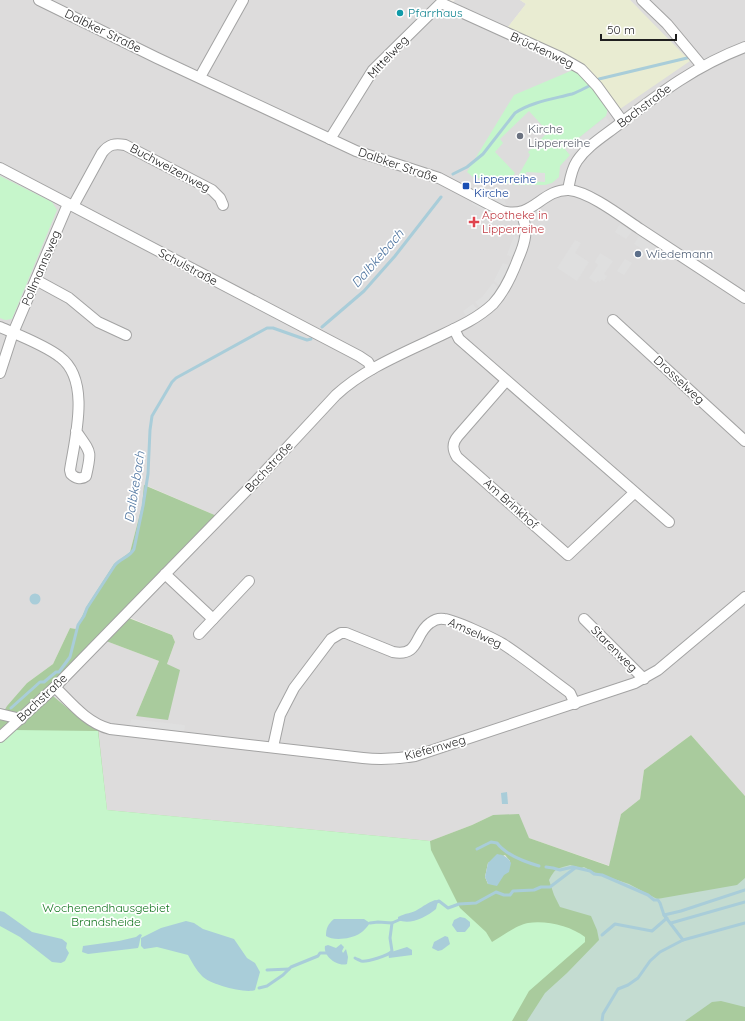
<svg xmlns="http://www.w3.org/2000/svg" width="745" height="1021" font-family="Quicksand,sans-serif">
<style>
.residential{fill:#dddcdc}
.farmland{fill:#e9ecd2}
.forest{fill:#a9cb9d;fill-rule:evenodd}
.wetland{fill:#c4dcd1}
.park{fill:#c6f6cb}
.parking{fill:#dfdfdf}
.water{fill:#a9cdd9}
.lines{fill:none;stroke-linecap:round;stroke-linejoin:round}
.stream{stroke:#a9cdd9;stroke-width:3}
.minor-casing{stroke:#a3a3a3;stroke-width:12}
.minor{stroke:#fff;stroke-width:10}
.culture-dot{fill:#0f9aa8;stroke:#fff;stroke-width:1.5}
.worship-dot{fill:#6b7280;stroke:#fff;stroke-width:1.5}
.transit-dot{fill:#1a4fb4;stroke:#fff;stroke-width:1.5}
.health-dot{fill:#e0444e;stroke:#fff;stroke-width:1.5}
.service-dot{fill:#5c6f8a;stroke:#fff;stroke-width:1.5}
.labels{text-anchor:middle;stroke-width:3.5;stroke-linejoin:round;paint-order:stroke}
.culture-label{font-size:12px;fill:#0d838f;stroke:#fff;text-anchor:start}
.street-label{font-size:12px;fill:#1f1f1f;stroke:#fff}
.worship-label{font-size:12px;fill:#5b616d;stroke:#fff;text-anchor:start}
.transit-label{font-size:12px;fill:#164399;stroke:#fff;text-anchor:start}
.health-label{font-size:12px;fill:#be3a42;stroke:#fff;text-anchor:start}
.service-label{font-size:12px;fill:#4e5e75;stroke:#fff;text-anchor:start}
.park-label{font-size:12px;fill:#13761f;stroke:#fff}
.water-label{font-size:13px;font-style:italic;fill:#4f75a0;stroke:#fff}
</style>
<rect width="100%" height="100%" fill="#efece5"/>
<polygon class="residential" points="0,0 442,0 451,4 455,0 520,0 526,4 508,27 577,61 594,74 620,108 689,61 630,0 745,0 745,796 691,735 644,770 640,799 621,814 610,866 529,838 493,815 472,825 430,841 107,810 98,728 83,721 47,691 98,638 159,661 136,716 167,664 175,642 172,635 121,614 217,516 145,485 142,506 130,552 114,564 87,606 76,629 70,628 53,664 27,683 0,718"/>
<polygon class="farmland" points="520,0 630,0 690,61 620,109 594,74 577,61 508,27 526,4"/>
<path class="forest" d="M144 485 217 516 121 615 172 635 175 642 167 664 180 670 168 720 136 716 159 661 98 638 47 691 83 721 98 728 107 810 430 841 472 825 493 815 519 814 529 838 609 866 621 814 640 799 644 770 691 735 745 796V1021H0V718L7 706 27 683 53 664 70 628 76 629 87 606 114 564 130 552 142 506ZM505 855 510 861 488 884 485 877 488 863Z"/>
<path class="wetland" d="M570 865 581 868 584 867 593 872 629 884 657 899 737 885 745 878V1007L721 1001 712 1002 685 1021H527L545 993 567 973 599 940 597 930 591 916 560 907 554 895 549 880C556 867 557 869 570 865Z"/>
<g class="park">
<polygon points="573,70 584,77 608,108 606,116 565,149 570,155 560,166 559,177 552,183 545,185 513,185 530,155 528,152 548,132 529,111 500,139 503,143 495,152 515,173 508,184 473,177 467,172 514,95"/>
<polygon points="0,176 52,202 57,210 12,319 5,320 0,318"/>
<path d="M13 730 98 731 107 810 430 841 431 850 460 908 486 932 492 942C502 936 517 925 528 923 546 920 571 926 585 937V942L529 991 512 1021H0V740Z"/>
</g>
<g class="parking">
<polygon points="606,117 610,123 570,155 565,149"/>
<polygon points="526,172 545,173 545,182 526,181"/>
<polygon points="474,185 503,193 506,205 498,204 475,190"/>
<polygon points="473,201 508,218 503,221 473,205 472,203"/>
<polygon points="620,224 632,231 626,239 615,232"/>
<polygon points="514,236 521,239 514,258 507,255"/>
<polygon points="639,236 667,254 662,262 634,244"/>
<polygon points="575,240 581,243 575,253 589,262 577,281 557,268"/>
<polygon points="600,253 613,261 604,274 607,276 604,281 602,279 600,282 598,280 596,283 589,278 598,265 595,262"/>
<polygon points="625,259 632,263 624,275 617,271"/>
<polygon points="503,263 511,266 500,286 494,281"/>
<polygon points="493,283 499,288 487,303 480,308 475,302 482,297"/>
<polygon points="473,304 478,310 467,317 463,311"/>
<polygon points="78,444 86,461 82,473 75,461"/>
<polygon points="131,719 185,725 184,732 130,726"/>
</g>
<g class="water">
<circle cx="35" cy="599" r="5.5"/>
<polygon points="507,792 508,804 502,804 501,793"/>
<path d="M497 854C504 855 508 857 511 863L509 872 504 875 497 886 488 884 485 877 488 863Z"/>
<path d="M435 900 438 901 436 909C425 918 410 925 398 920V917C405 913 413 913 417 910 424 906 427 903 435 900Z"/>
<polygon points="0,911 4,912 32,932 62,939 67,943 66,948 69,953 65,961 61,963 52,962 20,937 0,926"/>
<polygon points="460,917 465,918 470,922 470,926 465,932 457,932 452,925 454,920"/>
<path d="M334 919H364L370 923C367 927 363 932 359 934 351 939 333 941 326 936 326 928 328 924 334 919Z"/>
<path d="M186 921 194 923 203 929 234 939 247 958 255 963 260 972 255 990C245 994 209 984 202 976 196 970 192 962 188 955L157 947 144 949 141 946V938L161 928Z"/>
<path d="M140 934 142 935C139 940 140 944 138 948L88 954 82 952 83 946 119 941 136 937Z"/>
<polygon points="445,936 448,937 450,944 442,950 438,951 432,948 434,942"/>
<path d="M341 944 344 947 342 951 343 953 346 949 348 957 347 964C337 967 323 956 325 946L328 945 336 948Z"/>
<polygon points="407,947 412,950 412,955 389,958 388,953"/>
</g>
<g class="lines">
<g class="stream">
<polyline points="599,79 687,58"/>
<path d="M453 174 467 167 483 154 515 113C531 102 553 99 572 94 578 92 583 89 589 86"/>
<polyline points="322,327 364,291 395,256 441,197"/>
<path d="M11 708 40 682H44L56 672H59L70 657 78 625 84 616 87 608 115 565C121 558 130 557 134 549L143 506 148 474 150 430 152 416 172 382 176 378 267 328H273L307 340 311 339"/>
<path d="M477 849 491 842 497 843C506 855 525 862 539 866"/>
<polyline points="546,867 553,868 560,870 573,867 590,871 594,874 602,875 648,895 654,900 658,900 660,903 664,915 683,940"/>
<polyline points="434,903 439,901 448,908 459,904 476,903 496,892 504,895 510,895 513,891 534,890 541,887 550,887 575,868"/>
<polyline points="664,915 681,911 745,890"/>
<polyline points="370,923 378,922 392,923"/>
<polyline points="671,923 745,902"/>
<polyline points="602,935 615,924 652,931 667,918"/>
<path d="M355 958C356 959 360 960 361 961 367 962 388 956 392 951L390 938 392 923 401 919"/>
<polyline points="267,970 289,969"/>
<polyline points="259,988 267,986 283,975 291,967 318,956 320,953 329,953"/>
<polyline points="602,1021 603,1014 618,989 628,985 638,978 650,961 660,952 683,940 745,923"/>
</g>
<defs>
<g id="minor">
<path d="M39 0 157 58 356 151 439 178 502 211C533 220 541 189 569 190 590 192 622 217 640 229 675 252 710 275 745 298"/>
<polyline points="642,0 667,24 702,66"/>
<polyline points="200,77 243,0"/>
<polyline points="330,139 373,70 441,3 560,57 581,69 597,86 623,122"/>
<polyline points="0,168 359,356 368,362 372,369"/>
<path d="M568 190C570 180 571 170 577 161 587 146 604 136 618 125 660 93 695 66 745 47"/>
<path d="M73 206 102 153C109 144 115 143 125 145L212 190 220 198 223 205"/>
<polyline points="36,280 69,298 98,322 126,335"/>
<polyline points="613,320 745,441"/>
<path d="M0 327C18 335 45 345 60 357 91 380 75 438 70 470L71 474C75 478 81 480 86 476 92 450 91 453 76 431"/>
<polyline points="454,329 459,339 669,522"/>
<polyline points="0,373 13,333 68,204"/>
<path d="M506 381 458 436C452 443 452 449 457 457L568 555 634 493"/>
<polyline points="165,574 213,619"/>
<polyline points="584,619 644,679"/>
<polyline points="199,634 249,581"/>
<path d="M55 687C72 704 87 723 110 729L363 758C381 760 397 759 415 756L635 683 658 670 745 597"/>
<polyline points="0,714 21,719"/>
<path d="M0 737 55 687 254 483 336 395C363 370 399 355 433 339 454 329 476 320 493 304 505 291 512 275 518 259 525 243 529 230 521 213"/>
<path d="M273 747 280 715 294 688 331 639 341 633H346L393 652C420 657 414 634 430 623 434 620 439 618 444 619 455 620 493 638 503 644 526 659 548 677 570 693L575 704"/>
</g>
</defs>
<use href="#minor" class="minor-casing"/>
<use href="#minor" class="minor"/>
</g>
<circle class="culture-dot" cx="400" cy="13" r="4"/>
<circle class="worship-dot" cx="520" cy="136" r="4"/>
<rect class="transit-dot" x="462" y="182" width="8" height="8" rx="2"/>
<path class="health-dot" d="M472 216h4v4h4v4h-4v4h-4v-4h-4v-4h4z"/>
<circle class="service-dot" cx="638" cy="254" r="4"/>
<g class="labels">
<g class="culture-label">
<text x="408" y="17">Pfarrhaus</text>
</g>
<g class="street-label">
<text transform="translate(103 31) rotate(26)" y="4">Dalbker Straße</text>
<text transform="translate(542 50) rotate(25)" y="4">Brückenweg</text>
<text transform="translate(388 57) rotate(-47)" y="4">Mittelweg</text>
<text transform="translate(644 106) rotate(-37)" y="4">Bachstraße</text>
<text transform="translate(398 165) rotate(19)" y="4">Dalbker Straße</text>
<text transform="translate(170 168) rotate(28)" y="4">Buchweizenweg</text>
<text transform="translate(188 267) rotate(28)" y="4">Schulstraße</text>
<text transform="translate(41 268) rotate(-67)" y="4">Pollmannsweg</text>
<text transform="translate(679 380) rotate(43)" y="4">Drosselweg</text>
<text transform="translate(269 467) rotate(-47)" y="4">Bachstraße</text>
<text transform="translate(511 504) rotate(42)" y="4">Am Brinkhof</text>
<text transform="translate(475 633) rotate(24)" y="4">Amselweg</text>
<text transform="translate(614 649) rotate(45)" y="4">Starenweg</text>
<text transform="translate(42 698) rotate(-43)" y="4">Bachstraße</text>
<text transform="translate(435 748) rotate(-16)" y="4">Kiefernweg</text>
</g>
<g class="worship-label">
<text x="528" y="133">Kirche<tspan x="528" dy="14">Lipperreihe</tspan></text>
</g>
<g class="transit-label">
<text x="474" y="183">Lipperreihe<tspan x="474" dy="14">Kirche</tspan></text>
</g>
<g class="health-label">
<text x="482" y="219">Apotheke in<tspan x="482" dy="14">Lipperreihe</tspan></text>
</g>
<g class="service-label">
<text x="646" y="258">Wiedemann</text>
</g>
<g class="park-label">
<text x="106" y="912">Wochenendhausgebiet<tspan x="106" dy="14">Brandsheide</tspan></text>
</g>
<g class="water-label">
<text transform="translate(377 258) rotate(-49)" y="5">Dalbkebach</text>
<text transform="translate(134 487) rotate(-81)" y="5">Dalbkebach</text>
</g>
</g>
<path d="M601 34v6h75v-6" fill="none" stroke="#1f1f1f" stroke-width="2"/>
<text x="607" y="34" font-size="12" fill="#1f1f1f" stroke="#ffffff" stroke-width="3" paint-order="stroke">50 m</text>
</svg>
